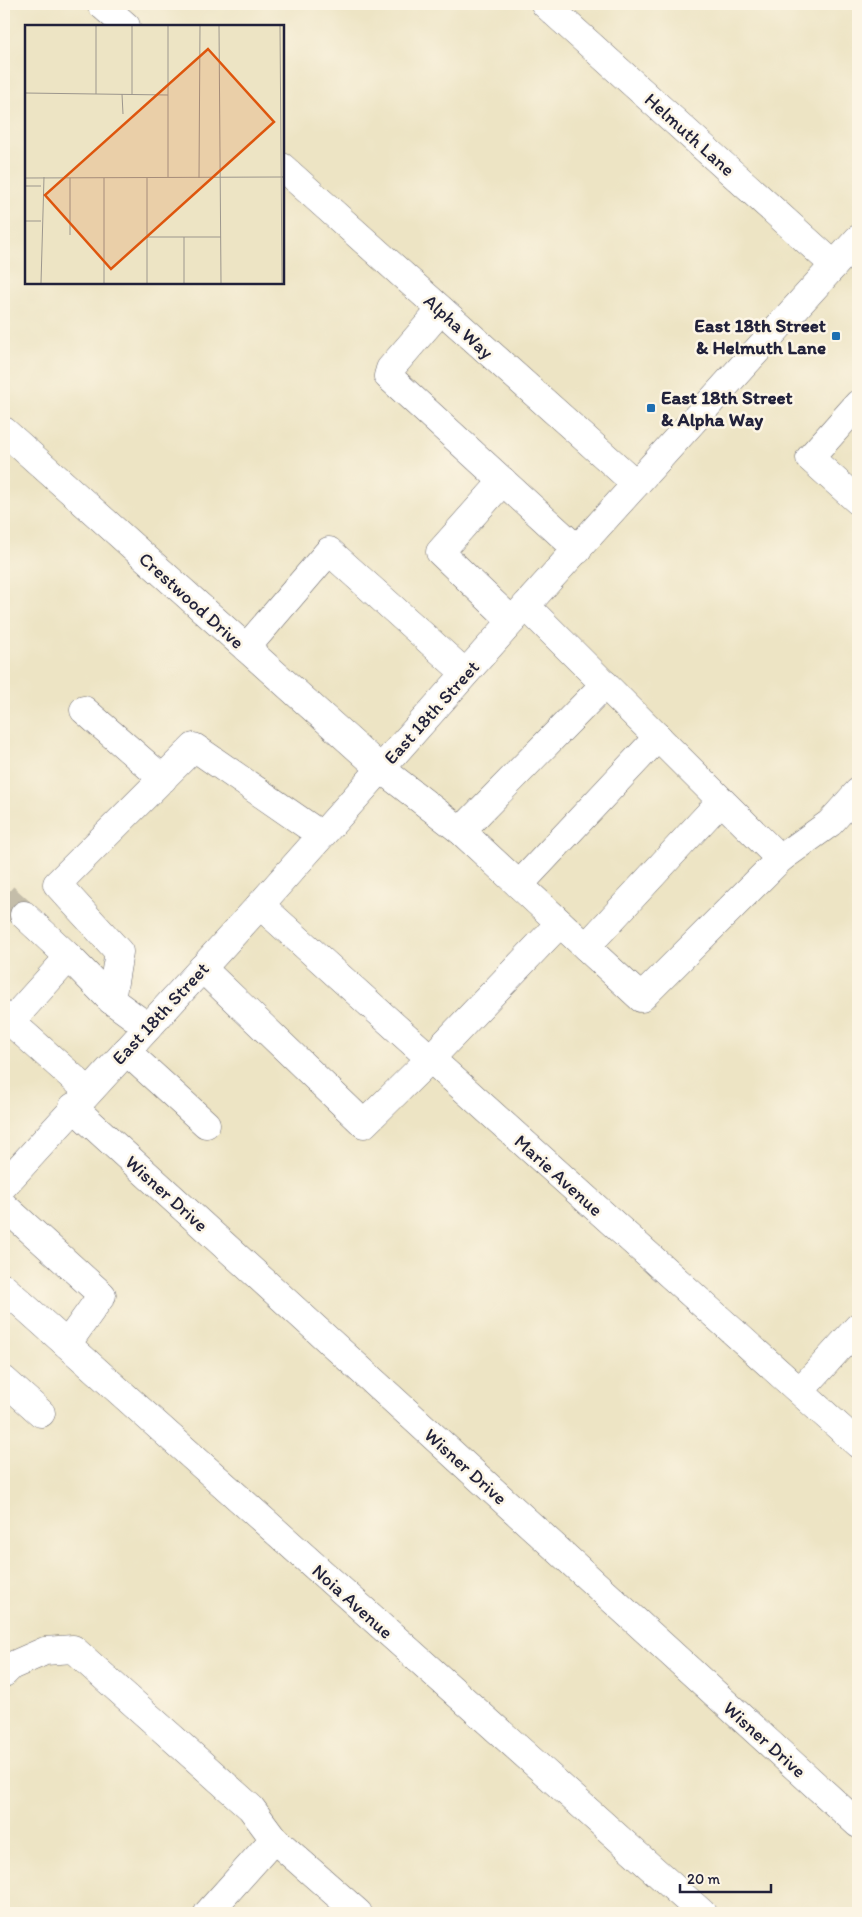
<svg xmlns="http://www.w3.org/2000/svg" width="862" height="1917" font-family="Itim,sans-serif">
<style>
.lines{fill:none;stroke-linecap:round;stroke-linejoin:round}
.minor-tunnel{stroke:#c4bda9;stroke-width:28;stroke-dasharray:28 14;stroke-linecap:butt}
.minor-casing{stroke:#69666b;stroke-width:29}
.major-casing{stroke:#69666b;stroke-width:29}
.minor{stroke:#fff;stroke-width:28}
.major{stroke:#fff;stroke-width:28}
.poi-dot{fill:#1f6fb2;stroke:#fcf5e5;stroke-width:2}
.labels{text-anchor:middle;stroke-width:5;stroke-linejoin:round;paint-order:stroke}
.street-label{font-size:19px;fill:#22223b;stroke:#fcf5e5}
.poi-label{font-size:19px;font-weight:bold;fill:#22223b;stroke:#fcf5e5;text-anchor:end}
.inset-road{fill:none;stroke:#9c968d;stroke-width:1}
.view{fill:#de560e;fill-opacity:0.15;stroke:#de560e;stroke-width:2.5}
.inset-edge{fill:none;stroke:#22223b;stroke-width:2.5}
</style>
<rect width="100%" height="100%" fill="#fcf5e5"/>
<filter id="ink" filterUnits="userSpaceOnUse"><feTurbulence type="fractalNoise" baseFrequency=".02" numOctaves="2"/><feDisplacementMap in="SourceGraphic" scale="10" xChannelSelector="R" yChannelSelector="G"/><feConvolveMatrix kernelMatrix="1 2 1 2 8 2 1 2 1" color-interpolation-filters="sRGB"/></filter>
<filter id="wash" filterUnits="userSpaceOnUse"><feTurbulence type="fractalNoise" baseFrequency=".0096" numOctaves="4" result="noise"/><feDisplacementMap in="SourceGraphic" scale="20" xChannelSelector="R" yChannelSelector="G"/><feGaussianBlur stdDeviation="1.12" result="paint"/><feColorMatrix in="noise" values="0 0 0 0 0 0 0 0 0 0 0 0 0 0 0 0 0 1.4 0 .05"/><feComposite in="paint" operator="in"/></filter>
<g filter="url(#wash)">
<rect width="100%" height="100%" fill="#ede4c4"/>
</g>
<g filter="url(#ink)">
<g class="lines">
<polyline class="minor-tunnel" points="4,897 24,915"/>
<defs>
<g id="minor">
<polyline points="101,4 126,26"/>
<polyline points="545,4 834,265"/>
<polyline points="282,167 636,484"/>
<polyline points="441,310 390,369 388,376 578,550"/>
<polyline points="858,404 810,458 858,501"/>
<polyline points="4,431 380,768 461,831"/>
<polyline points="503,481 440,552 512,621"/>
<polyline points="526,606 780,859 641,998 461,831 605,684"/>
<polyline points="246,648 329,551 465,673"/>
<polyline points="84,710 163,779"/>
<polyline points="780,859 830,823 858,792"/>
<polyline points="519,885 658,737"/>
<polyline points="260,905 858,1444"/>
<polyline points="24,915 69,957"/>
<polyline points="586,947 721,801"/>
<polyline points="202,968 364,1124 430,1059 560,923"/>
<polyline points="111,1000 119,952 57,884 194,747 321,835"/>
<polyline points="22,1009 69,957 111,1000 148,1027"/>
<polyline points="4,1016 88,1091"/>
<polyline points="126,1051 206,1124"/>
<polyline points="73,1107 858,1824"/>
<polyline points="4,1206 102,1295 67,1344"/>
<polyline points="4,1288 702,1913"/>
<polyline points="4,1380 41,1413"/>
<polyline points="800,1391 858,1327"/>
<polyline points="4,1673 11,1666 45,1651 73,1649 251,1808 274,1839 358,1913"/>
<polyline points="208,1913 274,1839"/>
</g>
<polyline id="major" points="4,1185 260,905 512,621 858,239"/>
</defs>
<use href="#minor" class="minor-casing"/>
<use href="#major" class="major-casing"/>
<use href="#minor" class="minor"/>
<use href="#major" class="major"/>
</g>
</g>
<g class="poi-dot">
<rect x="831" y="331" width="10" height="10" rx="2.5"/>
<rect x="646" y="403" width="10" height="10" rx="2.5"/>
</g>
<g class="labels">
<g class="street-label">
<text transform="translate(690 134) rotate(42)" y="7">Helmuth Lane</text>
<text transform="translate(459 326) rotate(42)" y="7">Alpha Way</text>
<text transform="translate(192 600) rotate(42)" y="7">Crestwood Drive</text>
<text transform="translate(431 712) rotate(-48)" y="7">East 18th Street</text>
<text transform="translate(160 1013) rotate(-47)" y="7">East 18th Street</text>
<text transform="translate(559 1175) rotate(42)" y="7">Marie Avenue</text>
<text transform="translate(167 1193) rotate(42)" y="7">Wisner Drive</text>
<text transform="translate(466 1466) rotate(42)" y="7">Wisner Drive</text>
<text transform="translate(353 1601) rotate(42)" y="7">Noia Avenue</text>
<text transform="translate(765 1739) rotate(42)" y="7">Wisner Drive</text>
</g>
<g class="poi-label">
<text x="826" y="332">East 18th Street<tspan x="826" dy="22">&amp; Helmuth Lane</tspan></text>
<text x="661" y="404" text-anchor="start">East 18th Street<tspan x="661" dy="22">&amp; Alpha Way</tspan></text>
</g>
</g>
<g transform="translate(25 25)">
<rect width="259" height="259" fill="#ede4c4"/>
<path class="inset-road" d="M71 0V69M143 0V152M194 0 196 258M255 0 257 258M0 68 143 70M97 69 98 89M107 69V0M0 153 259 152M79 153V258M122 153V258M174 153 175 0M0 161H16M0 196H16M45 210V153M122 212H196M159 212V258M16 258 19 152"/>
<path class="view" d="M183 24 249 97 86 244 20 170Z"/>
<rect width="259" height="259" class="inset-edge"/>
</g>
<rect width="862" height="1917" fill="none" stroke="#fcf5e5" stroke-width="20"/>
<path d="M680 1884v8h91v-8" fill="none" stroke="#22223b" stroke-width="2.5"/>
<text x="687" y="1884" font-size="15" fill="#22223b" stroke="#fcf5e5" stroke-width="4" paint-order="stroke">20 m</text>
</svg>
